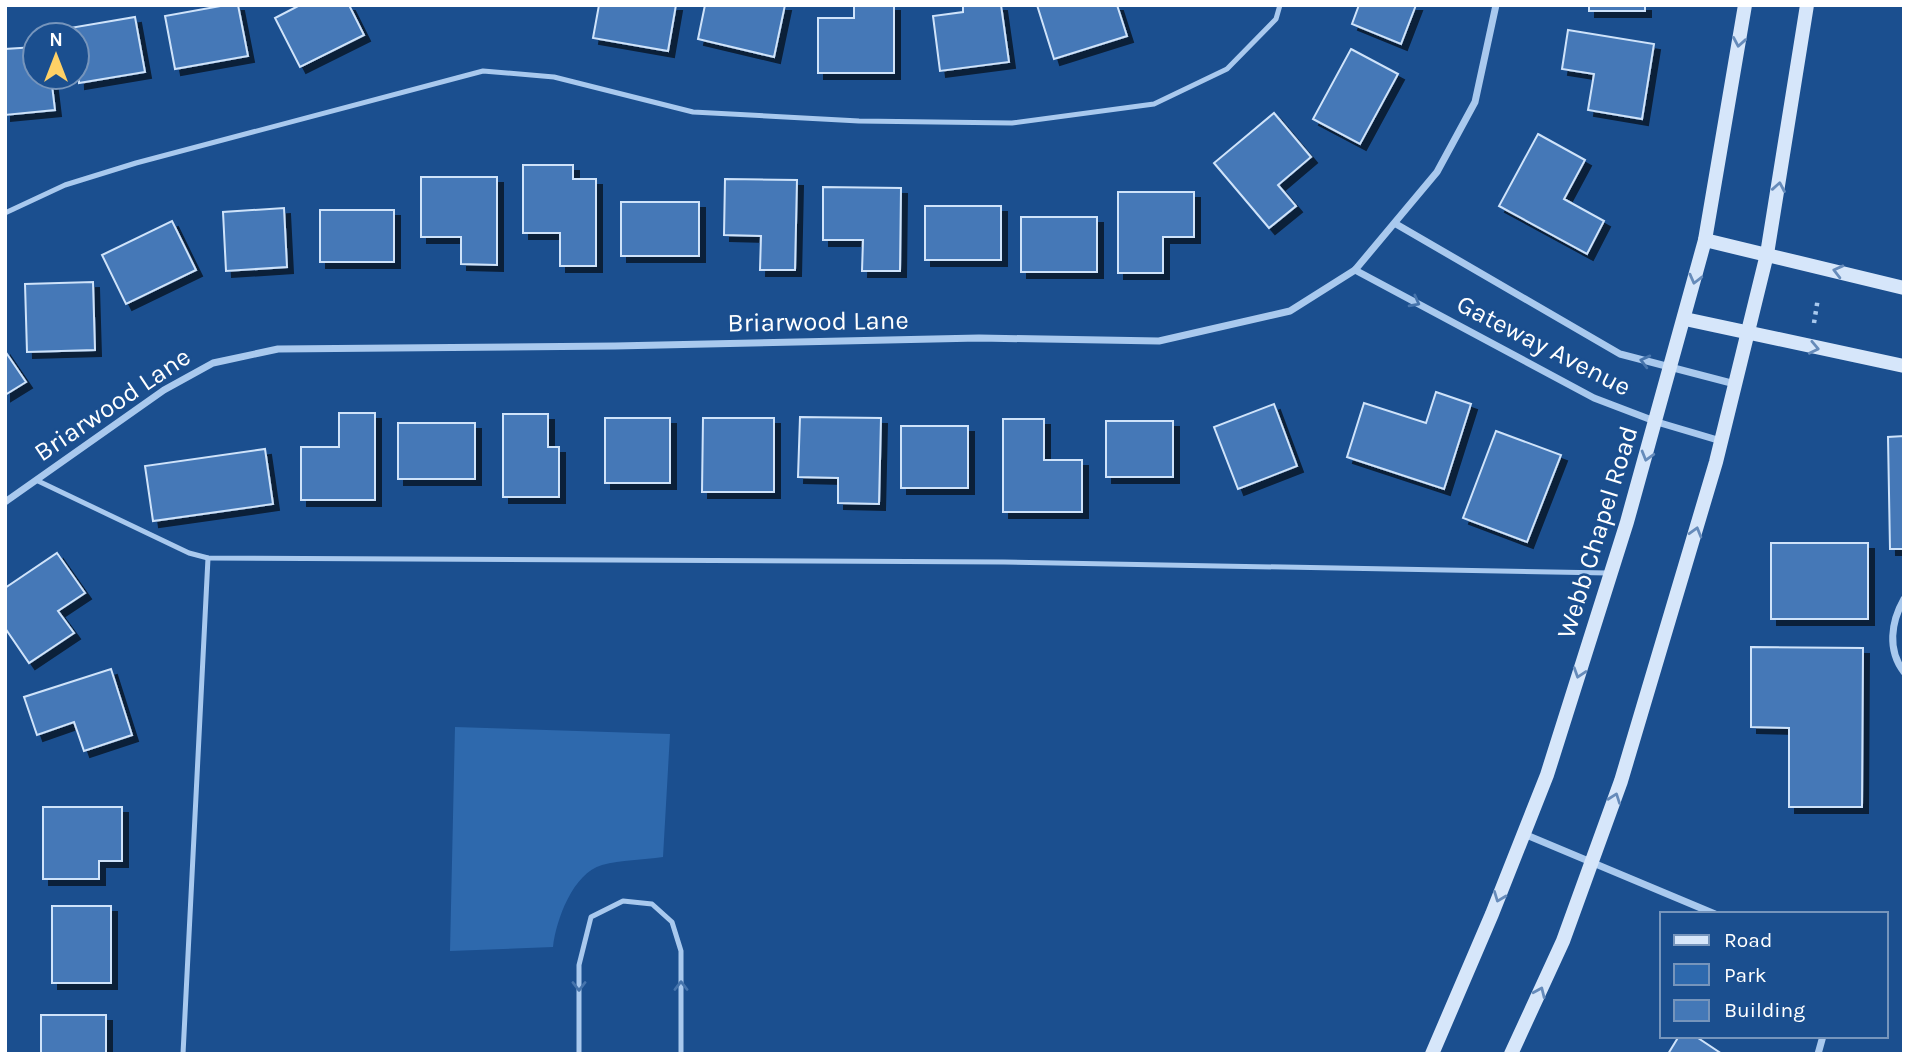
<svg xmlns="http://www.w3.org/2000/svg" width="1909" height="1059" font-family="Karla,sans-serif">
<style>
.green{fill:#2e69ad}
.building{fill:#4478b7;stroke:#cfe3fa;stroke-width:2;filter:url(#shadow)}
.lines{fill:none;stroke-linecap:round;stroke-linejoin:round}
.path{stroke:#a9c9ee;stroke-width:4.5;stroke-dasharray:3.5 5;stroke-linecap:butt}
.lane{stroke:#a9c9ee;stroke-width:5}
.street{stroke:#a9c9ee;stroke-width:7}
.secondary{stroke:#d6e6fa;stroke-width:14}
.oneway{stroke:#668bba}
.oneway2{stroke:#4674ac}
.labels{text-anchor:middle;stroke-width:5;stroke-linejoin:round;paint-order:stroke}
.street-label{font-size:26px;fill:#fff;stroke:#1b4f8f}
</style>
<defs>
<filter id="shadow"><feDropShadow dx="6" dy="6" stdDeviation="0" flood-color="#0009"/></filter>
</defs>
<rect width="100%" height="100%" fill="#1b4f8f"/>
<path class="green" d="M455 727 670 734 663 857C643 860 621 860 602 865 573 873 556 920 553 947L450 951Z"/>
<g class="building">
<polygon points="226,5 238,5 248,56 175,69 165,16"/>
<polygon points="300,5 349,5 364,35 300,67 275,18"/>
<polygon points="599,5 676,5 668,51 593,38"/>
<polygon points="705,5 785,5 774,57 698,39"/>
<polygon points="854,5 894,5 894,73 818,73 818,18 854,18"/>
<polygon points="963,5 1001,5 1009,62 940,71 933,16 963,12"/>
<polygon points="1037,5 1117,5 1127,36 1054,59"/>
<polygon points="1359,5 1416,5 1401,44 1352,24"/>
<rect x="1589" y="5" width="56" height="6"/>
<polygon points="135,17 145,72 79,83 77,35 71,35 70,28"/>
<polygon points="1568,30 1654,44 1642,119 1588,110 1594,74 1562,69"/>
<polygon points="35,47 35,77 51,77 55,110 5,115 5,49"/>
<polygon points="1351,49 1398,74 1360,144 1313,119"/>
<polygon points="1274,113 1311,157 1278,185 1296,206 1269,228 1214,163"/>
<polygon points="1538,134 1585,160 1564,199 1604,221 1587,254 1499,206"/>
<polygon points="523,165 573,165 573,179 596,179 596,266 560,266 560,233 523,233"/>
<polygon points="421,177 497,177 497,265 461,264 461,237 421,237"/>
<polygon points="725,179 797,180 795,270 760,270 761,236 724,235"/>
<polygon points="823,187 901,188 900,271 862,271 863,240 823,240"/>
<polygon points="1118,192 1194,192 1194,237 1163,237 1163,273 1118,273"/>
<rect x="621" y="202" width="78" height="54"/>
<rect x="925" y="206" width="76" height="54"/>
<polygon points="284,208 287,267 226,271 223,212"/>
<rect x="320" y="210" width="74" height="52"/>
<rect x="1021" y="217" width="76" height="55"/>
<polygon points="172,221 196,270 126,304 102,255"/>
<polygon points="93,282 95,350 27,352 25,284"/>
<polygon points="5,351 26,382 5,395"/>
<polygon points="1436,392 1471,404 1444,489 1347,457 1364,403 1426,423"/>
<polygon points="1274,404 1297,466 1238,489 1214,427"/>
<polygon points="339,413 375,413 375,500 301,500 301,447 339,447"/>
<polygon points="503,414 548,414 548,447 559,447 559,497 503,497"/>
<polygon points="800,417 881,418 879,504 838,503 838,478 798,477"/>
<rect x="605" y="418" width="65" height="65"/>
<polygon points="703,418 774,418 774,492 702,492"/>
<polygon points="1003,419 1044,419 1044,460 1082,460 1082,512 1003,512"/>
<rect x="1106" y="421" width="67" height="56"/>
<rect x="398" y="423" width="77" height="56"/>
<rect x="901" y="426" width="67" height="62"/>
<polygon points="1496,431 1561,455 1527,542 1463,518"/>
<polygon points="1904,436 1904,549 1890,549 1888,437"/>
<polygon points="265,449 273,504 153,521 145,466"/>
<rect x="1771" y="543" width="97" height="76"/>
<polygon points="57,553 85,593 58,611 74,633 29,663 5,628 5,588"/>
<polygon points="1751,647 1863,648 1862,807 1789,807 1789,728 1751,727"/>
<polygon points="111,669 132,735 84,751 74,722 37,735 24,697"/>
<polygon points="43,807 122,807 122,861 99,861 99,879 43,879"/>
<rect x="52" y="906" width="59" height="77"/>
<rect x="41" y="1015" width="65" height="39"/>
<polygon points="1679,1036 1695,1036 1722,1054 1668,1054"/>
</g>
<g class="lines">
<polyline class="path" points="1814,323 1818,298"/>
<g class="lane">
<polyline points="5,213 65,185 136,163 483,71 554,77 693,112 859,121 1012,123 1154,104 1227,69 1276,19 1280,5"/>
<polyline points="36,480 189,553 208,558 1004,562 1608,573"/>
<polyline points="183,1054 208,558"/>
<polyline points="579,1054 579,965 591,917 623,901 652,904 672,922 681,951 681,1054"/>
</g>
<g class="street">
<polyline points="1396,224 1620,354 1735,384"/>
<polyline points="1355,270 1594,398 1657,422 1721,441"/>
<polyline points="5,502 164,390 213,363 278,349 615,346 979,338 1159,341 1290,311 1355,270 1437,172 1475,102 1496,5"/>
<path d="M1904 599C1891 622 1887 650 1904 672"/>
<polyline points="1524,834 1715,914"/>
<polyline points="1818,1054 1823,1036"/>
</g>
<g class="secondary">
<polyline points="1705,240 1904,288"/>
<polyline points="1685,319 1904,366"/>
<polyline points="1432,1054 1492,914 1547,775 1627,522 1705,240 1745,5"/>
<polyline points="1511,1054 1563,941 1621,781 1716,462 1767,254 1807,5"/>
</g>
</g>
<defs><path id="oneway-chevron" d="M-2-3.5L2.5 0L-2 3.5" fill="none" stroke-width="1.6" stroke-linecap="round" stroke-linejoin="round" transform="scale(1.75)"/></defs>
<g class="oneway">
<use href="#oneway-chevron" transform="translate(1739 42) rotate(100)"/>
<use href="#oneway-chevron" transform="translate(1779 187) rotate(-80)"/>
<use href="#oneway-chevron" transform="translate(1838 271) rotate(-166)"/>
<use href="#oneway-chevron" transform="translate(1695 279) rotate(104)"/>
<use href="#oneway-chevron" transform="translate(1814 348) rotate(12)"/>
<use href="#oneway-chevron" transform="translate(1647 456) rotate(106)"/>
<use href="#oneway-chevron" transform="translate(1696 532) rotate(-74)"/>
<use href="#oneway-chevron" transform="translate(1579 673) rotate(108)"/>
<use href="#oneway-chevron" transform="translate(1615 798) rotate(-70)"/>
<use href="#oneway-chevron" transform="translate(1499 897) rotate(111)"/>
<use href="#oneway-chevron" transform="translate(1540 992) rotate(-66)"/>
</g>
<g class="oneway2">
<use href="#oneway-chevron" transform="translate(1415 302) rotate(28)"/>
<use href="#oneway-chevron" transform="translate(1645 361) rotate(-166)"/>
<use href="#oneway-chevron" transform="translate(579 986) rotate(90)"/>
<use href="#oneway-chevron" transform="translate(681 986) rotate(-90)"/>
</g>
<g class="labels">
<g class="street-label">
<text transform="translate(818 321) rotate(-1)" y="9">Briarwood Lane</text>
<text transform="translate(1544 345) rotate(27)" y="9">Gateway Avenue</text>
<text transform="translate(112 404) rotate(-34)" y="9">Briarwood Lane</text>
<text transform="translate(1597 532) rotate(-73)" y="9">Webb Chapel Road</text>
</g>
</g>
<rect width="1909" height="1059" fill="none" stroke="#ffffff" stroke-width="14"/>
<rect x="1660" y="912" width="228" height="126" fill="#1b4f8f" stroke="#7695bc" stroke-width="2"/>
<rect x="1674" y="935" width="35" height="10" fill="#d6e6fa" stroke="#7695bc" stroke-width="2"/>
<text x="1724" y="947" font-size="21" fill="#ffffff">Road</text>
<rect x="1674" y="964" width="35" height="21" fill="#2e69ad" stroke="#7695bc" stroke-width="2"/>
<text x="1724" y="982" font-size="21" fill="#ffffff">Park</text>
<rect x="1674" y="1000" width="35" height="21" fill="#4478b7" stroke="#7695bc" stroke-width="2"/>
<text x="1724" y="1017" font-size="21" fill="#ffffff">Building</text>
<g transform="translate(56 56)"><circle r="33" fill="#1b4f8f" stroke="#7695bc" stroke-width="2"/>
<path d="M0-5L12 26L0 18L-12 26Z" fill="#ffd166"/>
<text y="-10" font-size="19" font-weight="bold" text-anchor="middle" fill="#ffffff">N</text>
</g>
</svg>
